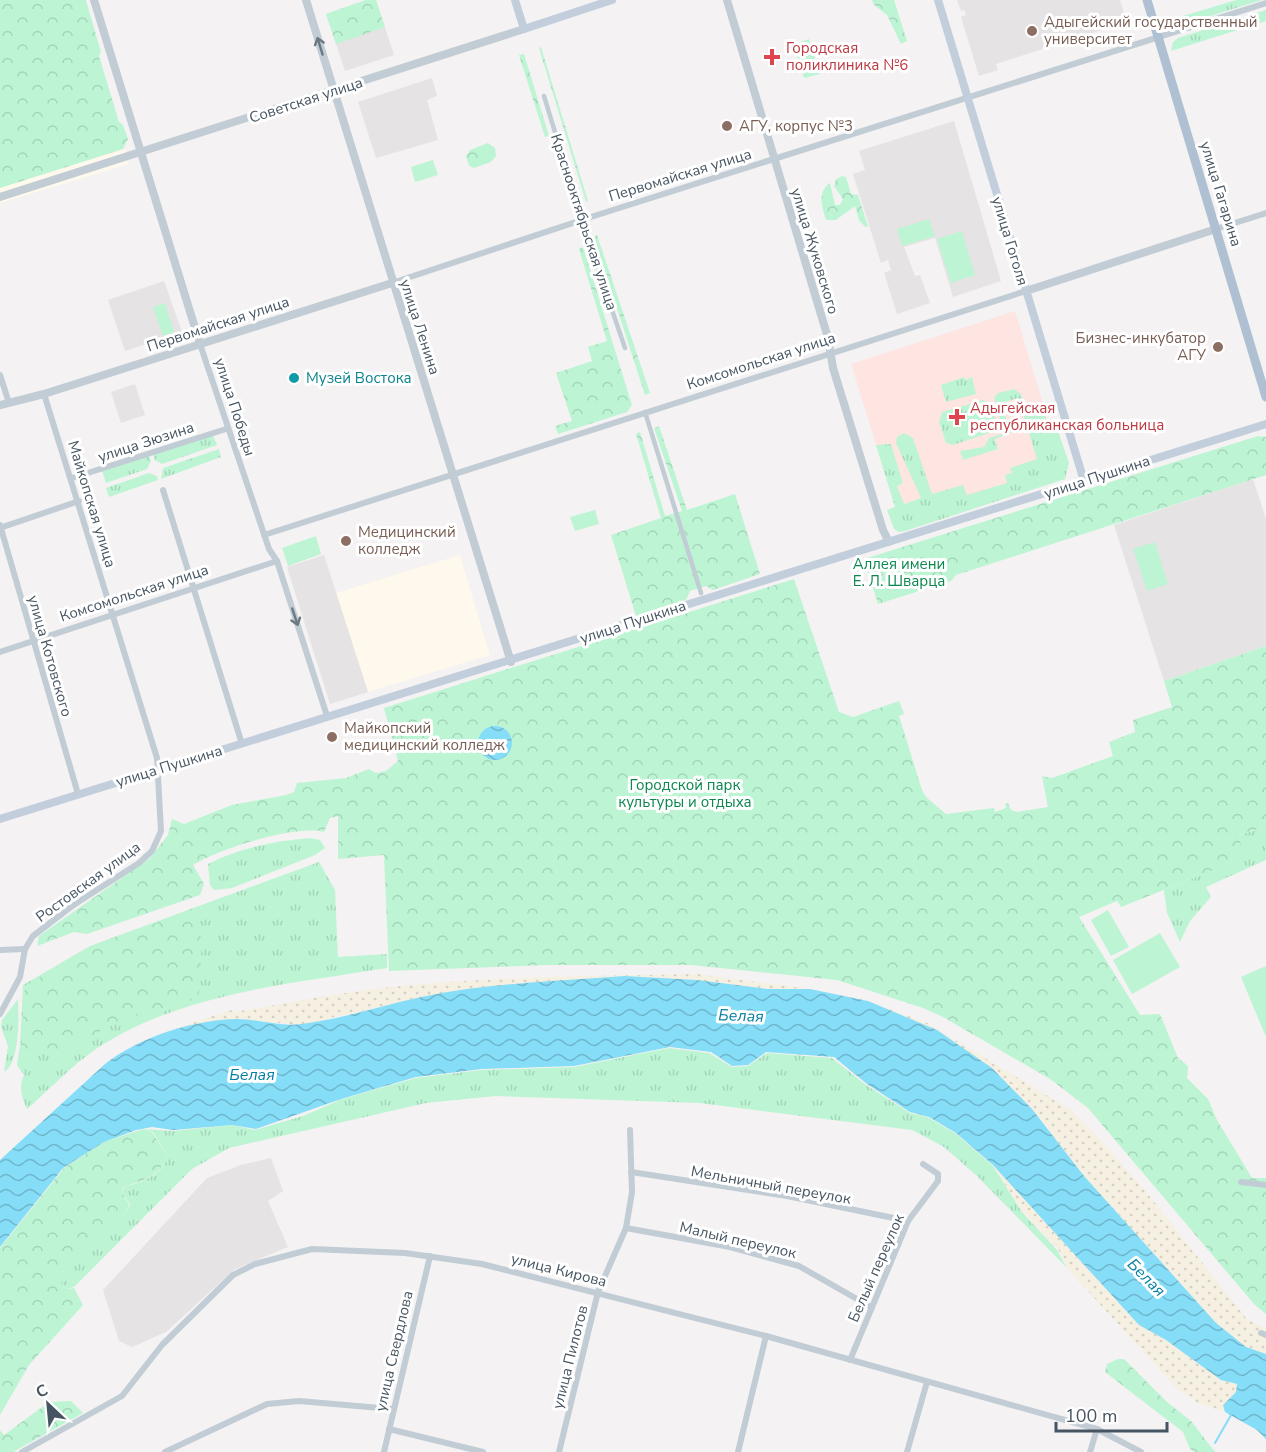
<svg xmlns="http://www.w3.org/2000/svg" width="1266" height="1452" font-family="'Nunito Sans',sans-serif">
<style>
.commercial{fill:#fef9ec}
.education{fill:#e5e3e3}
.medical{fill:#fee5e2}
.grass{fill:url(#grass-tufts)}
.forest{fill:url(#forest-crowns)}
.sand{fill:url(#sand-dots)}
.pitch{fill:#bdf5d4}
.water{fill:url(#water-waves)}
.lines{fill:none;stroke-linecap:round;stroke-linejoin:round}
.stream{stroke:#85ddf7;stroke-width:2}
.pedestrian{stroke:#c1ccd5;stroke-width:4.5}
.minor{stroke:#c1ccd5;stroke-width:6}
.tertiary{stroke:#c1ccd5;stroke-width:8}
.secondary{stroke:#c3cedc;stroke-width:8}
.primary{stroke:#afc0d3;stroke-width:9}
.oneway{stroke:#6c7984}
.education-dot{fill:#8d6e63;stroke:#fff;stroke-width:2}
.health-dot{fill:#e0444e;stroke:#fff;stroke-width:2}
.culture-dot{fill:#0f9aa8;stroke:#fff;stroke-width:2}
.labels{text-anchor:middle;stroke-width:6;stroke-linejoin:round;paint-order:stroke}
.education-label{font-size:15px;fill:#785e54;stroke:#fff;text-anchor:start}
.health-label{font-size:15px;fill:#be3a42;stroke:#fff;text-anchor:start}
.street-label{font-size:15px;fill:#475562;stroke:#fff}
.culture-label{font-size:15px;fill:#0d838f;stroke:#fff;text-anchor:start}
.park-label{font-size:15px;fill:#0c884d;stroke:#fff}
.water-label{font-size:16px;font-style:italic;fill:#037ea2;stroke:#fff}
</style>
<defs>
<pattern id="grass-tufts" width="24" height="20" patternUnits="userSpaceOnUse" patternTransform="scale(1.5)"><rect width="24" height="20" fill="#bdf5d4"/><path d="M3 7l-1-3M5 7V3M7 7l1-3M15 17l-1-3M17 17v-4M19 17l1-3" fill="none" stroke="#a4d4b9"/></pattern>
<pattern id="forest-crowns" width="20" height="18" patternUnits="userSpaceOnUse" patternTransform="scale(1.5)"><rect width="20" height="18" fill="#bdf5d4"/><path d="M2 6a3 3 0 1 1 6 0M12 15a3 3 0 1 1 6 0" fill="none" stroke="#a4d4b9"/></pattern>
<pattern id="sand-dots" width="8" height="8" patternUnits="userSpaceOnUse" patternTransform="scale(1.5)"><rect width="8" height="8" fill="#f6f0e2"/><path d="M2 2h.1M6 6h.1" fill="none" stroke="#d4d0c4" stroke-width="1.8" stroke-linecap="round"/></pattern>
<pattern id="water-waves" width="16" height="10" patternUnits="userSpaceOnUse" patternTransform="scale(1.5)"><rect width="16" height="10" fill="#85ddf7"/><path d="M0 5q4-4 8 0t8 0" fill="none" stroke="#6fb6cb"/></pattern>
</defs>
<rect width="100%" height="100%" fill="#f4f2f2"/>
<g class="commercial">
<polygon points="125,149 129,164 0,203 0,187"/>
<polygon points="460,555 490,655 368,692 336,593"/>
</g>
<g class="education">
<polygon points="366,0 376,0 394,55 345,71 326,14"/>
<polygon points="957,0 1120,0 1127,22 996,64 998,70 979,76 961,17 966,15 964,10 961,11"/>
<polygon points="432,78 437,96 427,100 438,140 376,158 358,102"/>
<polygon points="954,121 1001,281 953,297 935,238 904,247 915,276 920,275 930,303 897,314 884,273 891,270 888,260 881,263 853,174 865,170 859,151"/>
<polygon points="164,281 182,332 125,351 108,300"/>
<polygon points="135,384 145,415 121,423 111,392"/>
<polygon points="1253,479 1266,519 1266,646 1164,681 1114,525"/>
<polygon points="324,555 368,692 330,704 287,567"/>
<polygon points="271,1158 283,1191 268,1201 288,1247 235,1269 166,1332 132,1347 119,1341 103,1290 207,1178 241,1165"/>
</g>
<polygon class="medical" points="1015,311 1063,470 901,525 851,364"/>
<g class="grass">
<polygon points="1236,0 1262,0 1175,27 1171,24 1173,19"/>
<polygon points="1266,10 1266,21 1171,51 1173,42 1178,38"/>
<polygon points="964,377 966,380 972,377 976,394 946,402 941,385"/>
<polygon points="1014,389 1021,394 1028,414 1043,409 1051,433 1058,431 1069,463 1065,479 905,531 899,532 894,529 887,510 895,507 876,445 891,444 903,483 897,486 904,504 921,498 896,443 897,437 904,433 913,438 932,494 963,485 967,495 1007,483 1005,475 1012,473 1010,468 1037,459 1018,398 1001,403 1011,433 995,439 998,449 963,460 960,451 984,447 989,438 1004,433 994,398 998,393"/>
<polygon points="983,400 990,404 997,423 995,431 953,445 946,443 939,422 942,412"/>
<polygon points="213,435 217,445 162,464 155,460 153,455"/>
<polygon points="219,449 221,457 161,479 163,468"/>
<polygon points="149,456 151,461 147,469 106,483 102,471"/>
<polygon points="149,473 157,476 158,480 109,497 106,488"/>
<polygon points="1266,827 1266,860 1206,887 1211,897 1190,921 1180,942 1167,913 1164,890 1243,858 1239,835"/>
<path d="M310 838 320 840 325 848 315 855 232 888 214 890 210 885 208 864C239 848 275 841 310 838Z"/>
<path d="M319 862 335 890 338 957 387 954V968C290 984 180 993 96 1049 71 1066 50 1089 27 1109 22 1098 18 1087 24 1075L17 1065 20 1045 23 985 90 946Z"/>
<path d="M18 999C19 1016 20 1064 4 1072L8 1046 1 1027 2 1020Z"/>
<path d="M669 1048 709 1053 732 1067 748 1066 767 1053 832 1058 866 1085 910 1113 927 1117 955 1133 993 1166 1022 1212 1057 1250 1067 1268 977 1176 944 1147 912 1130 700 1103 496 1096 426 1103 229 1148 192 1169 74 1287 67 1289 61 1284 64 1269 127 1211 130 1204 122 1193 124 1187C142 1182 160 1176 168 1157L153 1132 144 1129 173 1131 232 1125 255 1130 303 1116 342 1099 416 1078 481 1070 574 1067Z"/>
</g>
<g class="forest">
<polygon points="0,0 86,0 101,52 99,56 119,122 123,125 128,139 123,149 0,188"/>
<polygon points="366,0 376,0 385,27 336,44 326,14"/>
<polygon points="872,0 894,0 907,41 901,44 887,15 874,5"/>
<polygon points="541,47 588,201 586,202 539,48"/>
<polygon points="524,54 549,136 545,137 519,55"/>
<polygon points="488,143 495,148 496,156 491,162 474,168 469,166 466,156 470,150"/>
<path d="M842 176 846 177 851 194 858 195 868 226 865 227 859 220 855 206 836 220H826C822 207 817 192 830 183L835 205H840L843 199 834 186 836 179Z"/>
<polygon points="597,235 650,393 645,395 594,237"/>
<polygon points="583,247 632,405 627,412 558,434 555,426 572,421 556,373 592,361 588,347 607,341 579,249"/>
<polygon points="659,426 687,510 735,494 760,574 713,590 706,586 690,591 686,600 636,616 611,535 661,518 636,434 640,432 665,516 682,511 654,428"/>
<polygon points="1258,436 1266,437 1266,475 956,575 951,581 878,604 864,559"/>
<path d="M794 579 839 712 853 717 899 701 904 714 899 716 922 790 926 797 946 814 994 808 995 812 1006 808 1005 804 1008 803 1011 810 1017 812 1048 807 1042 776 1052 778 1113 756 1109 742 1135 732 1133 720 1172 707 1164 681 1266 646V827L1239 835 1244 858 1121 907 1117 901 1079 917 1140 1015 1160 1014 1178 1058 1188 1066 1187 1078 1208 1099 1217 1120 1252 1178H1266V1314L1254 1304 1088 1108 1050 1079 943 1017 923 1008 837 980 691 965H547L389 971 384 855 338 859V816L330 818 324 832C296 824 219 849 193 865L204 884 200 895 87 934 74 932 37 946 39 936 149 859 168 835 172 819 184 824 232 805 286 795 294 792 297 783 346 778 369 769 376 773 386 771 398 761 384 708Z"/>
<polygon points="184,913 196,922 202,941 199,994 177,1008 143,1012 110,1024 85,1042 52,1050 26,1061 21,1053 25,986 92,946"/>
<path d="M143 1129 152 1132 168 1157C159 1176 142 1181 123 1187L122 1193 129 1204 127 1211 64 1270 61 1284 67 1289 74 1288 83 1305 29 1365 0 1415V1248L64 1168 104 1142Z"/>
<polygon points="1118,1359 1124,1359 1167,1402 1191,1421 1215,1452 1195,1452 1190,1449 1183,1432 1105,1372 1107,1364"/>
<polygon points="71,1401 83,1413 13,1452 0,1452 0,1430 4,1435 49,1402"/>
</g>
<g class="sand">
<path d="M697 974 810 989H767L697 980 625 976 562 981 488 987 422 997 300 1025 236 1019 209 1022 161 1034 230 1010 235 1012C294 1002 352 990 411 985 506 976 602 976 697 974Z"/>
<polygon points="868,1001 927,1023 1071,1110 1097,1136 1147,1193 1246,1318 1266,1329 1266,1354 1246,1347 1216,1323 1084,1176 1032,1109 937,1030"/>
<polygon points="993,1165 1139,1325 1166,1340 1221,1380 1238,1384 1236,1392 1223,1405 1225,1412 1200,1404 1178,1390 1067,1268 1058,1249 1022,1211"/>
</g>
<g class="pitch">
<polygon points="809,39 820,74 804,78 794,44"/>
<polygon points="433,160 438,175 415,182 411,167"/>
<polygon points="929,219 935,236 902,246 897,229"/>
<polygon points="962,231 975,275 951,283 937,239"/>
<polygon points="165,303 174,332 163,336 153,307"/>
<polygon points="595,510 599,524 575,531 570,517"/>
<polygon points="316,536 321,554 288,566 282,548"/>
<polygon points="1155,542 1168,584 1147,591 1133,549"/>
<polygon points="1108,910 1129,947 1111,956 1091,920"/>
<polygon points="1160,933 1180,967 1132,994 1113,960"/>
<polygon points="1266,966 1266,1037 1241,977"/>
</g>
<g class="water">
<circle cx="495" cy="743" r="17"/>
<path d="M625 976 697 980 767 989H810L868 1001 937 1030 992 1068 1032 1109 1084 1176 1216 1323 1246 1347 1266 1354V1439L1257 1430 1225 1412 1223 1405 1236 1392 1237 1384 1221 1380 1166 1340 1139 1325 993 1165 956 1133 929 1117 910 1112 867 1084 834 1057 766 1052 748 1065 732 1066 711 1052 670 1047 574 1066 482 1069 416 1077 341 1099 256 1129 232 1125 173 1130 152 1127 136 1130 104 1142 63 1168 0 1247V1160L105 1064C140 1037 192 1020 237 1019 258 1019 280 1027 301 1024 342 1019 381 1006 421 997 488 983 557 981 625 976Z"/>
</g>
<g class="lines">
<polyline class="stream" points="1215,1443 1231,1415"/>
<g class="pedestrian">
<polyline points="544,96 586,234 625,348"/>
<polyline points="645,412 701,593"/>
</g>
<g class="minor">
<polyline points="1216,229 1266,213"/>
<polyline points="392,283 594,216 1266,3"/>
<polyline points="200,344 269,549 277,561 327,716"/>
<polyline points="0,375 9,403"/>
<polyline points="72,478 226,429"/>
<polyline points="163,490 242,744"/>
<polyline points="0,525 78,794"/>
<polyline points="0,528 79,501"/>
<polyline points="264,535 1026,291"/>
<polyline points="0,652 277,561"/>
<polyline points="0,950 25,949"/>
<polyline points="0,1014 20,977 25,949 33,936 72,906 139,863 152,851 161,831 157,758 44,394"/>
<polyline points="631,1172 787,1196 908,1221"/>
<polyline points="1241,1182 1266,1185"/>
<polyline points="626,1228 730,1247 799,1266 871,1307"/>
<polyline points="1261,1333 1266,1335"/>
<polyline points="850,1360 908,1221 938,1181 938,1174 923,1164"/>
<polyline points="389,1429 483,1452"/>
<polyline points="22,1452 122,1396 162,1345 233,1275 255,1264 312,1249 405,1253 482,1264 766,1336 1097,1429 1141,1452"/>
<polyline points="165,1452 267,1404 299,1401 392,1409"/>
<polyline points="384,1452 430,1256"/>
<polyline points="559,1452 598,1292 626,1228 632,1192 630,1130"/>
<polyline points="738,1452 766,1336"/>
<polyline points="907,1452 927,1382"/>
<polyline points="1090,1452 1097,1429"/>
</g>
<g class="tertiary">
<polyline points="94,0 200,344"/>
<polyline points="306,0 511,662"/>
<polyline points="727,0 828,338 833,368 883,530 889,542"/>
<polyline points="0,197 524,29"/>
<polyline points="1026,291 1216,229"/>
<polyline points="0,405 44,394 392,283"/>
</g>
<g class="secondary">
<polyline points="515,0 524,29 612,0"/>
<polyline points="938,0 1084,481"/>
<polyline points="0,819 1266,424"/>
</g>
<polyline class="primary" points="1147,0 1266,397"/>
</g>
<defs><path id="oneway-shaft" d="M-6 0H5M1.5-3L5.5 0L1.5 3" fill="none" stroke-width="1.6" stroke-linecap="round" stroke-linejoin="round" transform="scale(1.5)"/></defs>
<g class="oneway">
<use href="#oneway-shaft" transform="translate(320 46) rotate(-107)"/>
<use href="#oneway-shaft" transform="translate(295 617) rotate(72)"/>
</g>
<g class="education-dot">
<circle cx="1032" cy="31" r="6"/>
<circle cx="727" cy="126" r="6"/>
<circle cx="1218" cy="347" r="6"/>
<circle cx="346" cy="541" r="6"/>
<circle cx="332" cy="737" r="6"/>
</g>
<g class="health-dot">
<path d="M769 48h6v6h6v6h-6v6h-6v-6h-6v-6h6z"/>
<path d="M954 408h6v6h6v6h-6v6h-6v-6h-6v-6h6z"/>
</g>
<circle class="culture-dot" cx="294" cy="378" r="6"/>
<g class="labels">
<g class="education-label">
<text x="1044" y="27">Адыгейский государственный<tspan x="1044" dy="17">университет</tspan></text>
<text x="739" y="131">АГУ, корпус №3</text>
<text x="1206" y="343" text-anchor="end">Бизнес-инкубатор<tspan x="1206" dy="17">АГУ</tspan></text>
<text x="358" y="537">Медицинский<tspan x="358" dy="17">колледж</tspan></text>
<text x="344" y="733">Майкопский<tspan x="344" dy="17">медицинский колледж</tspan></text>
</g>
<g class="health-label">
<text x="786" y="53">Городская<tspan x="786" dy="17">поликлиника №6</tspan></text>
<text x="970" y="413">Адыгейская<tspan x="970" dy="17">республиканская больница</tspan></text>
</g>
<g class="street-label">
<text transform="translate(306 100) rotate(-18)" y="5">Советская улица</text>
<text transform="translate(680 175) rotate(-17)" y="5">Первомайская улица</text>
<text transform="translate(1221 194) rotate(73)" y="5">улица Гагарина</text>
<text transform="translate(584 222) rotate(72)" y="5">Краснооктябрьская улица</text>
<text transform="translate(1010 241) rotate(73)" y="5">улица Гоголя</text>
<text transform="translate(815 251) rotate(73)" y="5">улица Жуковского</text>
<text transform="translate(218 324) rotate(-18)" y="5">Первомайская улица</text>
<text transform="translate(420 327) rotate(72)" y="5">улица Ленина</text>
<text transform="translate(761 361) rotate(-18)" y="5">Комсомольская улица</text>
<text transform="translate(235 407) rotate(72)" y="5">улица Победы</text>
<text transform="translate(146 442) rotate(-18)" y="5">улица Зюзина</text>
<text transform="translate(1097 477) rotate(-18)" y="5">улица Пушкина</text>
<text transform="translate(92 504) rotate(73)" y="5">Майкопская улица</text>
<text transform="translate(134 593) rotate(-18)" y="5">Комсомольская улица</text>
<text transform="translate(633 622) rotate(-18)" y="5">улица Пушкина</text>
<text transform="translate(50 656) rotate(74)" y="5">улица Котовского</text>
<text transform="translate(169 766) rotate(-17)" y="5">улица Пушкина</text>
<text transform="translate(88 882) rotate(-36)" y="5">Ростовская улица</text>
<text transform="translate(771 1185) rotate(10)" y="5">Мельничный переулок</text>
<text transform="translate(738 1240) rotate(13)" y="5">Малый переулок</text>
<text transform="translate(876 1268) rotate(-66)" y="5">Белый переулок</text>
<text transform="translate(559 1270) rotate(14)" y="5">улица Кирова</text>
<text transform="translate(394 1351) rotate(-77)" y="5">улица Свердлова</text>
<text transform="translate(570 1357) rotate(-76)" y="5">улица Пилотов</text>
</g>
<g class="culture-label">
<text x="306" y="383">Музей Востока</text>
</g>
<g class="park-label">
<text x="899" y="569">Аллея имени<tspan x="899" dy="17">Е. Л. Шварца</tspan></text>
<text x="685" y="790">Городской парк<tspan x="685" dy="17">культуры и отдыха</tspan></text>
</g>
<g class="water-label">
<text transform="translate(741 1015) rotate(2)" y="6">Белая</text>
<text x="252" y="1080">Белая</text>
<text transform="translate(1147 1277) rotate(45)" y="6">Белая</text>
</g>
</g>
<g transform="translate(48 1404) rotate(334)" stroke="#ffffff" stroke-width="4.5" paint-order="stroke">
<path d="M0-4.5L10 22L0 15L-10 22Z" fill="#475562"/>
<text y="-9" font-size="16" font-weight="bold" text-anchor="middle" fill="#475562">С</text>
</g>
<path d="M1056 1422v9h111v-9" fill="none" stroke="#475562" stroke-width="3"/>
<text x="1065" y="1422" font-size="18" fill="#475562" stroke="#ffffff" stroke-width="4.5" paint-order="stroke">100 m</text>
</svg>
